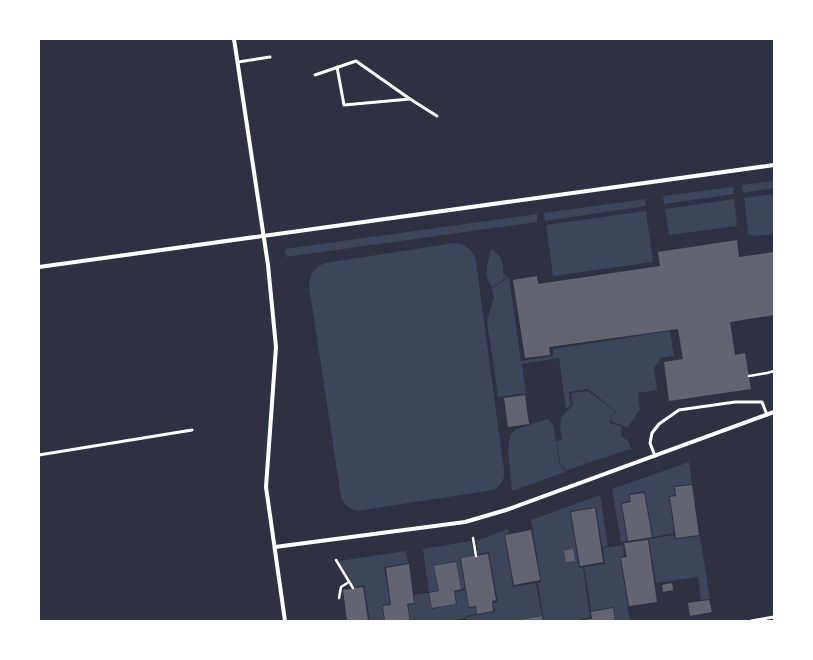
<svg xmlns="http://www.w3.org/2000/svg" width="813" height="660" font-family="Karla,sans-serif">
<style>
.green{fill:#3c4559}
.building{fill:#626471}
.lines{fill:none;stroke-linecap:round;stroke-linejoin:round}
.path{stroke:#fff;stroke-width:2.5}
.service{stroke:#fff;stroke-width:3}
.minor{stroke:#fff;stroke-width:4}
</style>
<rect width="100%" height="100%" fill="#2d3142"/>
<g class="green">
<polygon points="774,181 774,188 743,193 742,185"/>
<polygon points="733,187 734,194 664,204 663,196"/>
<polygon points="774,194 774,234 754,236 748,234 744,198"/>
<polygon points="645,199 646,206 545,221 544,213"/>
<polygon points="734,199 737,226 669,235 665,209"/>
<polygon points="646,211 653,262 553,276 546,225"/>
<polygon points="537,214 537,222 286,257 285,249"/>
<path d="M454 243C466 244 474 250 476 262L504 470C505 480 501 486 493 490L357 511C349 509 344 505 341 497L309 286C309 274 315 267 325 263Z"/>
<path d="M491 249C502 256 504 262 503 274L507 277 492 287C482 276 488 262 491 249Z"/>
<polygon points="509,277 521,361 553,356 553,349 670,331 674,356 661,358 654,368 657,390 638,393 640,409 629,426 626,427 611,421 611,416 616,411 588,389 569,392 571,405 566,409 559,358 522,364 526,393 498,397 487,321 494,298 492,288"/>
<polygon points="588,391 615,411 610,417 610,423 622,427 621,436 629,442 631,449 588,463 568,448 587,463 566,471 560,462 556,441 562,440 560,426 561,417 573,405 571,393"/>
<polygon points="548,419 553,425 559,462 565,472 512,491 508,450 510,435 516,429"/>
<polygon points="689,462 692,484 674,486 675,495 669,496 674,533 653,537 645,491 629,494 630,501 621,503 627,541 621,542 612,489"/>
<polygon points="600,495 608,546 602,547 596,507 570,511 579,568 583,568 590,617 581,619 581,621 544,621 538,583 541,582 531,520"/>
<polygon points="508,529 509,533 504,535 513,587 536,583 542,616 522,619 522,621 467,621 466,617 495,612 493,603 498,602 489,552 478,554 476,541"/>
<polygon points="674,535 675,539 700,536 710,599 701,600 698,577 656,583 649,539"/>
<polygon points="471,541 474,556 460,558 465,588 461,589 456,561 434,566 438,591 429,592 423,549"/>
<polygon points="623,545 624,556 620,557 630,621 616,621 614,607 591,611 584,567 605,564 603,548"/>
<polygon points="406,551 408,563 384,567 390,604 382,605 384,621 370,621 364,585 355,587 339,561"/>
<polygon points="465,590 469,608 475,607 477,614 465,616 465,618 448,621 411,621 408,605 415,604 414,595 428,593 432,609 457,604 455,592"/>
</g>
<g class="building">
<polygon points="737,240 739,257 774,252 774,315 730,322 735,355 745,353 751,389 669,401 664,362 683,359 678,329 549,347 550,355 525,358 513,280 537,276 538,284 660,266 658,252"/>
<polygon points="525,395 529,424 508,427 504,398"/>
<polygon points="692,485 699,535 676,538 670,497 676,496 675,487"/>
<polygon points="644,493 652,537 628,541 622,504 631,502 630,495"/>
<polygon points="595,508 603,562 580,566 571,512"/>
<polygon points="531,530 540,580 514,585 505,535"/>
<polygon points="648,540 657,602 629,606 621,558 627,557 624,543"/>
<polygon points="573,549 575,561 566,562 564,551"/>
<polygon points="488,554 496,600 492,601 493,611 477,614 476,606 469,607 461,558"/>
<polygon points="456,562 461,589 454,591 456,604 432,608 429,593 439,591 434,566"/>
<polygon points="409,564 414,603 407,604 410,621 385,621 383,606 391,605 386,568"/>
<polygon points="672,583 673,590 663,592 662,585"/>
<polygon points="363,587 368,621 347,621 343,590"/>
<polygon points="709,600 712,612 690,616 688,603"/>
<polygon points="613,608 615,621 583,621 583,620 592,619 591,612"/>
<polygon points="542,616 543,621 520,621 520,620"/>
</g>
<g class="lines">
<g class="path">
<polyline points="749,376 767,373 774,371"/>
<polyline points="473,538 476,556"/>
<polyline points="336,560 353,588"/>
<polyline points="339,598 341,587 349,582"/>
</g>
<g class="service">
<polyline points="238,62 270,57"/>
<polyline points="337,67 344,105 410,99"/>
<polyline points="315,75 356,61 410,99 437,116"/>
<polyline points="39,455 192,430"/>
<polyline points="655,456 650,443 652,433 659,424 679,410 735,402 762,402 767,415"/>
<polyline points="751,621 774,617"/>
</g>
<g class="minor">
<polyline points="234,39 268,265 276,347 266,487 285,621"/>
<polyline points="39,267 774,165"/>
<polyline points="275,547 465,522 506,510 774,412"/>
</g>
</g>
<rect width="813" height="660" fill="none" stroke="#ffffff" stroke-width="80"/>
</svg>
